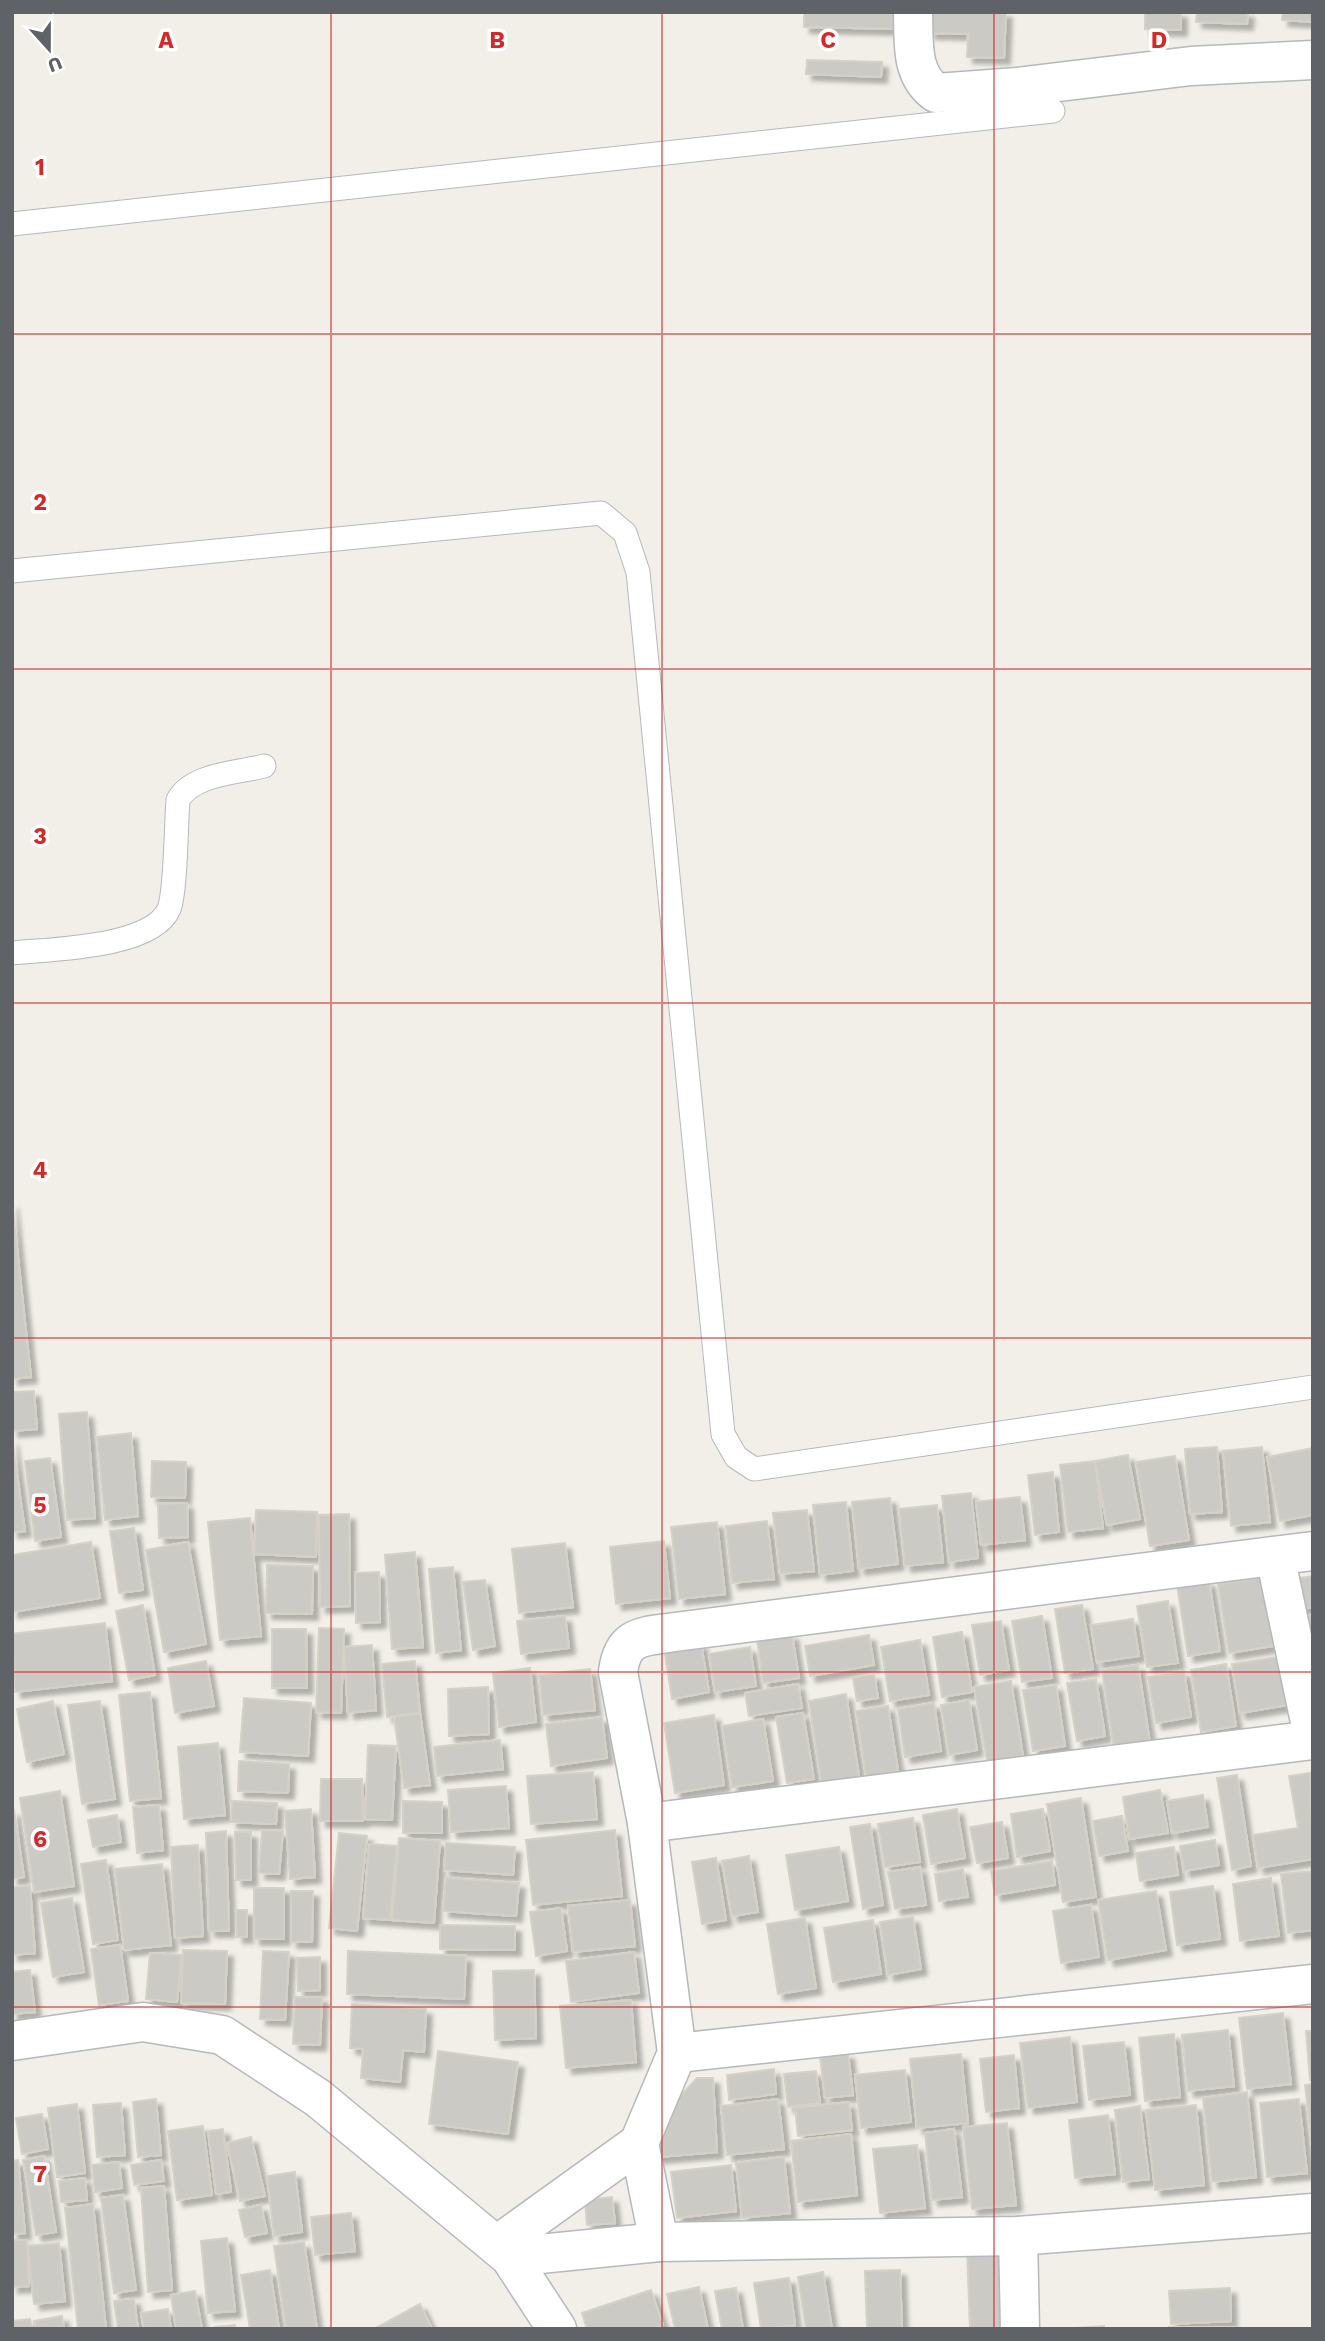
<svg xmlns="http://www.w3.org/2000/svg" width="1325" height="2341" font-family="'Work Sans',sans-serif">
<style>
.building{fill:#cccac5;stroke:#d6d1c6;stroke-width:2;filter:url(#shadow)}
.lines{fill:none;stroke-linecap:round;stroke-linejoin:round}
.lane-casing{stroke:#b5b8bc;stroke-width:25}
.street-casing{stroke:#b5b8bc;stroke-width:41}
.lane{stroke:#fff;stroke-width:23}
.street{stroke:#fff;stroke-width:38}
.grid{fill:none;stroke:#d62828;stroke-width:2;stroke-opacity:0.55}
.grid-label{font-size:23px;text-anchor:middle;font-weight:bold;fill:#d62828;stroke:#fff;stroke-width:7;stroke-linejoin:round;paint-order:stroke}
</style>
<defs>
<filter id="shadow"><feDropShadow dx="6" dy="6" stdDeviation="2" flood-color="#0004"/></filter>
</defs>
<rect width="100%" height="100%" fill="#f1efe8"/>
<g class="building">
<polygon points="804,12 898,12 897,29 804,27"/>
<polygon points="930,12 1006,12 1004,58 967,57 968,34 929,33"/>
<polygon points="1145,12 1181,12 1181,30 1145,29"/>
<polygon points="1197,12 1248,12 1247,24 1196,22"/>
<polygon points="1283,12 1313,12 1313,22 1282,20"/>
<polygon points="807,60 882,62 881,77 806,74"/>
<polygon points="12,1202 31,1377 12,1379"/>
<polygon points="34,1391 37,1429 12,1431 12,1392"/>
<polygon points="87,1412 95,1518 67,1520 59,1414"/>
<polygon points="131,1433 138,1516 105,1520 97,1437"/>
<polygon points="12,1439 25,1531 12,1532"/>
<polygon points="1217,1447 1222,1512 1190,1514 1185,1449"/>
<polygon points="1262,1447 1270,1522 1231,1526 1223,1451"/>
<polygon points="1313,1448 1313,1515 1280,1521 1267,1457"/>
<polygon points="1128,1455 1140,1519 1107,1525 1095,1461"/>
<polygon points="1175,1456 1189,1540 1150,1546 1136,1462"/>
<polygon points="50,1458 61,1537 35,1541 25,1461"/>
<polygon points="152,1461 186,1462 185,1498 151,1497"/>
<polygon points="1095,1461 1103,1528 1068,1532 1060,1465"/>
<polygon points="1053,1472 1059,1532 1035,1535 1028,1475"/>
<polygon points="971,1493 978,1558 949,1562 942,1496"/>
<polygon points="1020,1497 1025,1540 981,1545 976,1502"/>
<polygon points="890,1498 898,1564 859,1569 852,1502"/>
<polygon points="846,1502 853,1571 820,1575 813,1505"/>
<polygon points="187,1503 188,1537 159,1538 158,1504"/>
<polygon points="937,1505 943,1562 905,1566 899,1509"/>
<polygon points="256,1510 317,1512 316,1557 254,1554"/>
<polygon points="807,1510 814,1571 780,1574 773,1513"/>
<polygon points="349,1514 350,1606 320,1607 319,1515"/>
<polygon points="250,1518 261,1636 220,1640 208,1522"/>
<polygon points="767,1521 774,1579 732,1583 726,1526"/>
<polygon points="717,1522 725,1594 679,1599 671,1527"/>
<polygon points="134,1528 143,1590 119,1593 110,1531"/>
<polygon points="664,1541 670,1598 616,1604 610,1547"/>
<polygon points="91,1542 100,1598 12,1612 12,1555"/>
<polygon points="188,1542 206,1644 164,1652 146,1550"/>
<polygon points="565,1543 573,1607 519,1613 512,1549"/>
<polygon points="415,1552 423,1647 392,1649 385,1555"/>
<polygon points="267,1565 313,1566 312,1614 266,1613"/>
<polygon points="453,1567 461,1650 436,1653 429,1569"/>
<polygon points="379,1572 380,1622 356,1623 355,1573"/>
<polygon points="1275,1575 1286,1644 1229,1653 1218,1584"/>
<polygon points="1313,1576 1313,1607 1296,1609 1292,1579"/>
<polygon points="485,1580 495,1646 473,1650 463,1582"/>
<polygon points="1209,1581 1220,1651 1188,1656 1177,1585"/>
<polygon points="1168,1601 1178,1663 1147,1667 1137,1606"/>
<polygon points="143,1605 155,1675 129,1680 116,1611"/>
<polygon points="1082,1605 1093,1669 1065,1673 1055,1609"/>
<polygon points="1313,1615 1313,1640 1297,1643 1293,1618"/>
<polygon points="565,1616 569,1648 521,1654 517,1621"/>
<polygon points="1042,1616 1052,1678 1022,1682 1012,1621"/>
<polygon points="1133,1619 1139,1656 1097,1662 1091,1625"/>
<polygon points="1001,1621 1009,1670 980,1675 972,1625"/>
<polygon points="105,1623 112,1681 15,1692 12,1634"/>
<polygon points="319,1628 344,1629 341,1713 316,1712"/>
<polygon points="272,1629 306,1629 307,1688 272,1688"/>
<polygon points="962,1632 972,1692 942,1697 933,1637"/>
<polygon points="792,1634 799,1678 763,1683 757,1640"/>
<polygon points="869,1635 874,1665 810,1676 805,1646"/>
<polygon points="920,1640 929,1695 890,1701 881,1647"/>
<polygon points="701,1643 709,1692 672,1699 664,1648"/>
<polygon points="372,1645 376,1710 348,1713 344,1647"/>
<polygon points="750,1647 756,1686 715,1692 709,1654"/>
<polygon points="1292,1655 1299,1703 1240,1713 1232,1664"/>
<polygon points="206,1661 214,1706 175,1713 168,1668"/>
<polygon points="415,1661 420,1713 387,1717 382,1664"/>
<polygon points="1226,1664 1236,1726 1201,1732 1191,1670"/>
<polygon points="1138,1665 1150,1743 1114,1749 1102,1670"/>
<polygon points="530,1668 536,1722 499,1727 493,1673"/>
<polygon points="590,1669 595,1710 543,1715 539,1675"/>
<polygon points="1184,1671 1191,1717 1156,1723 1148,1677"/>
<polygon points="874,1674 878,1698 857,1701 853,1678"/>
<polygon points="1096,1679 1105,1736 1077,1741 1067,1683"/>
<polygon points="1011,1681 1023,1756 987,1761 974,1687"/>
<polygon points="798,1684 802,1708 749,1716 745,1693"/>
<polygon points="1056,1685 1065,1746 1033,1751 1023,1690"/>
<polygon points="488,1687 489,1734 449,1736 448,1689"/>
<polygon points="150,1692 161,1798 130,1801 119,1695"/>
<polygon points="846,1694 860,1782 822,1788 809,1701"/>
<polygon points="244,1698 311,1703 308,1756 240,1752"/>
<polygon points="969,1700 977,1750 949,1755 941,1705"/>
<polygon points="53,1701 64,1754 27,1762 17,1709"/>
<polygon points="100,1701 115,1799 82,1804 68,1705"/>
<polygon points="934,1703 941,1751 905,1757 898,1709"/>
<polygon points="888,1706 898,1771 866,1777 856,1711"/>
<polygon points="420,1713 430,1785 404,1788 394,1717"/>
<polygon points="803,1713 814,1779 787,1783 776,1717"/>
<polygon points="714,1715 724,1785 675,1793 664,1723"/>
<polygon points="602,1717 607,1758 551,1766 546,1724"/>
<polygon points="763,1719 773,1781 732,1787 722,1726"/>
<polygon points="500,1740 503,1769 437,1776 434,1747"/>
<polygon points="218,1743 225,1815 184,1819 178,1747"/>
<polygon points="368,1745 396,1746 392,1820 365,1819"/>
<polygon points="239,1761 289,1764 288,1793 238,1791"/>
<polygon points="593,1772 597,1819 531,1824 527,1776"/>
<polygon points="1310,1773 1313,1859 1258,1868 1253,1835 1298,1828 1289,1776"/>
<polygon points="1237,1775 1251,1866 1232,1870 1217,1778"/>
<polygon points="321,1779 362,1779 363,1821 320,1821"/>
<polygon points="506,1786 509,1828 451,1832 448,1790"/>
<polygon points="1160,1790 1168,1833 1129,1839 1123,1797"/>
<polygon points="60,1791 74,1886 34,1892 20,1798"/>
<polygon points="1203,1795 1208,1827 1172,1833 1167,1801"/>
<polygon points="1081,1798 1096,1897 1063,1902 1047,1804"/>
<polygon points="232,1801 277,1803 276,1824 231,1822"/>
<polygon points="403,1801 442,1802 442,1833 403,1833"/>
<polygon points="159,1805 163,1850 137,1853 133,1807"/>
<polygon points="311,1809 315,1877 290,1879 285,1811"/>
<polygon points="957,1809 965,1858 931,1864 923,1815"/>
<polygon points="1043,1809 1050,1851 1017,1857 1011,1814"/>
<polygon points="14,1810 24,1877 12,1879 12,1811"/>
<polygon points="117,1815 121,1842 93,1847 88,1820"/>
<polygon points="1122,1816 1128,1851 1099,1856 1093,1821"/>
<polygon points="913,1818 920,1862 885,1867 878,1824"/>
<polygon points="1002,1822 1008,1858 977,1863 970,1827"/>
<polygon points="870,1824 883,1905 863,1909 850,1827"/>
<polygon points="262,1830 283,1831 279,1874 259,1873"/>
<polygon points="615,1830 622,1896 533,1905 526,1840"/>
<polygon points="226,1831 229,1931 209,1931 206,1833"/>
<polygon points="235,1832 251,1832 251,1880 236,1880"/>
<polygon points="339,1833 367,1836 357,1931 329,1928"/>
<polygon points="399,1838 440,1841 434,1923 392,1920"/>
<polygon points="1215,1840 1219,1865 1184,1871 1180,1846"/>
<polygon points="446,1843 515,1847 513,1875 444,1870"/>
<polygon points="369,1844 397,1846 390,1920 363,1918"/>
<polygon points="198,1845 203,1936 175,1938 171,1847"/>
<polygon points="839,1847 848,1901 795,1910 786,1855"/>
<polygon points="1174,1847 1178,1875 1140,1881 1136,1853"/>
<polygon points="749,1856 758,1912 732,1916 722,1861"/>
<polygon points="716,1858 726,1920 702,1924 692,1862"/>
<polygon points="106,1860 118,1940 93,1944 81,1864"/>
<polygon points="1052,1861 1055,1885 995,1895 991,1871"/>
<polygon points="162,1864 171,1945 124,1950 115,1869"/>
<polygon points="920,1867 926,1905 895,1909 888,1872"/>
<polygon points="963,1869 968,1897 939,1901 935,1874"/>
<polygon points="1313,1871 1313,1930 1288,1933 1281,1874"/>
<polygon points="446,1878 519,1883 516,1916 443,1911"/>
<polygon points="1271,1878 1279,1936 1240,1941 1233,1884"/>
<polygon points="30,1886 35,1953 12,1955 12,1887"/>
<polygon points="1213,1886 1220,1939 1177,1945 1170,1892"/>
<rect x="254" y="1888" width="30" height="51"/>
<polygon points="291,1891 313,1891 312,1942 291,1942"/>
<polygon points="1156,1891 1166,1950 1108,1960 1098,1900"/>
<polygon points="72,1898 84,1972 53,1977 41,1903"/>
<polygon points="630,1900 635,1946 573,1952 568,1906"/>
<polygon points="1091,1905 1099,1957 1061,1963 1053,1911"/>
<polygon points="561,1908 567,1951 536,1956 530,1912"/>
<polygon points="236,1910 247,1910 247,1937 237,1937"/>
<polygon points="913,1917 921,1969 888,1975 880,1922"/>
<polygon points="805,1918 816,1988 778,1994 767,1924"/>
<polygon points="873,1920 881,1974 833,1982 824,1928"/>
<polygon points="440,1925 515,1926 515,1950 440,1949"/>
<polygon points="120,1945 128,2001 99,2005 91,1949"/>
<polygon points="183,1950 227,1951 225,2004 181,2003"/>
<polygon points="263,1951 289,1952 285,2020 260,2019"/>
<polygon points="348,1951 466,1956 464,1999 347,1994"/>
<polygon points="634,1952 639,1993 571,2002 566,1961"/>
<polygon points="150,1953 182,1955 177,2002 146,1999"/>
<polygon points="320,1957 320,1990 298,1991 297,1958"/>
<polygon points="30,1970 35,2012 12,2014 12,1972"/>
<polygon points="534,1970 536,2038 495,2040 493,1971"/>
<polygon points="295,1997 322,1997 320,2045 293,2044"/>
<polygon points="631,2000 636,2062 566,2068 560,2006"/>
<polygon points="352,2004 426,2009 424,2052 403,2050 400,2082 361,2078 363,2049 350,2048"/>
<polygon points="1283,2013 1291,2084 1247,2089 1239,2018"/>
<polygon points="1228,2030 1234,2086 1188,2091 1182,2035"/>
<polygon points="1306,2031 1313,2031 1313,2080 1310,2080"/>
<polygon points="1174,2034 1180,2097 1145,2101 1139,2038"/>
<polygon points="1070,2037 1077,2102 1028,2108 1020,2043"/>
<polygon points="1124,2042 1130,2095 1089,2100 1083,2046"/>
<polygon points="438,2051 518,2062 508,2134 429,2124"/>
<polygon points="848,2053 853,2095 825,2098 820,2056"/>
<polygon points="961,2054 968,2123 917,2128 910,2059"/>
<polygon points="1014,2055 1019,2108 986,2112 980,2059"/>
<polygon points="774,2069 776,2094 729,2100 727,2075"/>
<polygon points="905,2070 911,2122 861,2128 855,2075"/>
<polygon points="816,2071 820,2103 788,2107 784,2074"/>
<polygon points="697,2078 713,2078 717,2152 648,2158 653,2125"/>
<polygon points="1313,2084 1313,2154 1305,2085"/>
<polygon points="1247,2092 1256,2177 1212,2182 1203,2098"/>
<polygon points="156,2099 161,2155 138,2157 133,2102"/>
<polygon points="778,2099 784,2149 727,2155 721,2106"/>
<polygon points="1299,2099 1307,2173 1267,2177 1260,2103"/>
<polygon points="849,2102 852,2130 798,2136 795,2108"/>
<polygon points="121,2103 125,2155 97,2157 93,2105"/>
<polygon points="77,2104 85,2173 57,2177 48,2108"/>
<polygon points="1196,2105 1204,2185 1155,2190 1146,2110"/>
<polygon points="1140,2106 1149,2179 1123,2182 1115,2110"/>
<polygon points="42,2114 48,2149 22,2154 16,2118"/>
<polygon points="1108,2115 1115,2174 1075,2178 1069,2120"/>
<polygon points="1007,2123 1016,2205 972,2209 963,2127"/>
<polygon points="203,2126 212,2195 177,2200 168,2131"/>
<polygon points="223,2129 231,2192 216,2194 208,2131"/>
<polygon points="954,2129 962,2197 932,2200 925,2133"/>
<polygon points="851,2134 857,2195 798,2202 791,2141"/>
<polygon points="251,2137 265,2196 240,2201 227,2143"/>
<polygon points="917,2145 925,2208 880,2213 873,2149"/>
<polygon points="44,2156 56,2232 36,2235 23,2160"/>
<polygon points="784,2157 790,2213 742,2218 736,2163"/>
<polygon points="18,2160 25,2233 12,2234 12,2161"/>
<polygon points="161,2160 164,2181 134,2185 131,2165"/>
<polygon points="119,2162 122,2188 95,2192 92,2165"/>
<polygon points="731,2165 736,2211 677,2218 671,2172"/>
<polygon points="295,2172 302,2232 274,2236 267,2176"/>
<polygon points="85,2178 87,2200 61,2202 59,2181"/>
<polygon points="164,2186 172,2290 148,2292 141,2188"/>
<polygon points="123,2195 136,2290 114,2293 101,2198"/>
<polygon points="612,2197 615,2223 587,2225 585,2200"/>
<polygon points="93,2204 106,2329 78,2329 65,2208"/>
<polygon points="261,2205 267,2233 245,2237 239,2210"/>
<polygon points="351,2213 355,2251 315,2255 311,2217"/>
<polygon points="227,2238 235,2311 208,2313 201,2241"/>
<polygon points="12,2240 27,2240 29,2286 12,2287"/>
<polygon points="304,2242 317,2329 286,2329 274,2246"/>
<polygon points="59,2243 65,2301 34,2304 28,2246"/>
<polygon points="1007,2246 1010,2329 970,2329 967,2248"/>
<polygon points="270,2270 279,2329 250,2329 241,2275"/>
<polygon points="900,2270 902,2329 867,2329 865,2271"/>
<polygon points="823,2272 832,2329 806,2329 798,2277"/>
<polygon points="789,2278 795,2325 761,2329 754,2283"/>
<polygon points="699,2287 708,2329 675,2329 667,2294"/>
<polygon points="736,2288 743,2329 722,2329 715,2291"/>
<polygon points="1230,2288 1231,2321 1171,2324 1169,2291"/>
<polygon points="651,2290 663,2325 653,2329 587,2329 582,2313"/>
<polygon points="195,2291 202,2329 176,2329 171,2295"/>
<polygon points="134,2299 138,2329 118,2329 114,2301"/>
<polygon points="420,2304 432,2329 374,2329"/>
<polygon points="168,2309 171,2329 144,2329 141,2313"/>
<polygon points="62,2316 64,2329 36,2329 34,2321"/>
<polygon points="30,2319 32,2329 12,2329 12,2321"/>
<polygon points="235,2325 235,2329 215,2329 215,2327"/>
<polygon points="1104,2326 1104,2329 1061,2329"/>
<rect x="1169" y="2327" width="65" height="2"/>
</g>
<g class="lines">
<defs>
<g id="lane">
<polyline points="12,224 1053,111"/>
<polyline points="12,571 601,513 625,533 638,572 723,1434 736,1457 754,1469 1313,1387"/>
<path d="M12 953C51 949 152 948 169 909 176 891 176 823 178 800 192 774 237 773 264 766"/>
</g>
<g id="street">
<path d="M913 12C914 42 910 74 936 93L1018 87 1191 66 1313 60"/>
<polyline points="1275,1556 1313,1736"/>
<polyline points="647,1823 1313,1740"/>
<polyline points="12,2041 143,2022 222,2035 318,2098 510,2257 557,2329"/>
<polyline points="677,2053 1313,1984"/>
<polyline points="1018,2236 1020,2329"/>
<path d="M659 2242 639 2143 677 2053 647 1823 618 1672C623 1634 643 1637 675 1632L1313 1551"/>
<polyline points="497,2245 639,2143"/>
<polyline points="510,2257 659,2242 1018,2236 1313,2213"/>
</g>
</defs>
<use href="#lane" class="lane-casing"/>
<use href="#street" class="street-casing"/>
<use href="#lane" class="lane"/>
<use href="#street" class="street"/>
</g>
<path class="grid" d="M331 12V2329M662 12V2329M994 12V2329M12 334H1313M12 669H1313M12 1003H1313M12 1338H1313M12 1672H1313M12 2007H1313"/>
<g class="grid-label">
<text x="166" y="48">A</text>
<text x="497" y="48">B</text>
<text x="828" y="48">C</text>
<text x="1159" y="48">D</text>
<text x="40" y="175">1</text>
<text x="40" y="510">2</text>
<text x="40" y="844">3</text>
<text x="40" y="1178">4</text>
<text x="40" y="1513">5</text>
<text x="40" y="1847">6</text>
<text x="40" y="2182">7</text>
</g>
<rect width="1325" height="2341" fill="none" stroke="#5f6368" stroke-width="28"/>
<g transform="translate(49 49) rotate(159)" stroke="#ffffff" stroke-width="5" paint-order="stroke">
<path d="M0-5L12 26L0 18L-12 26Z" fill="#5f6368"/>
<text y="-10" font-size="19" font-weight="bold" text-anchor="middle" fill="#5f6368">U</text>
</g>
</svg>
